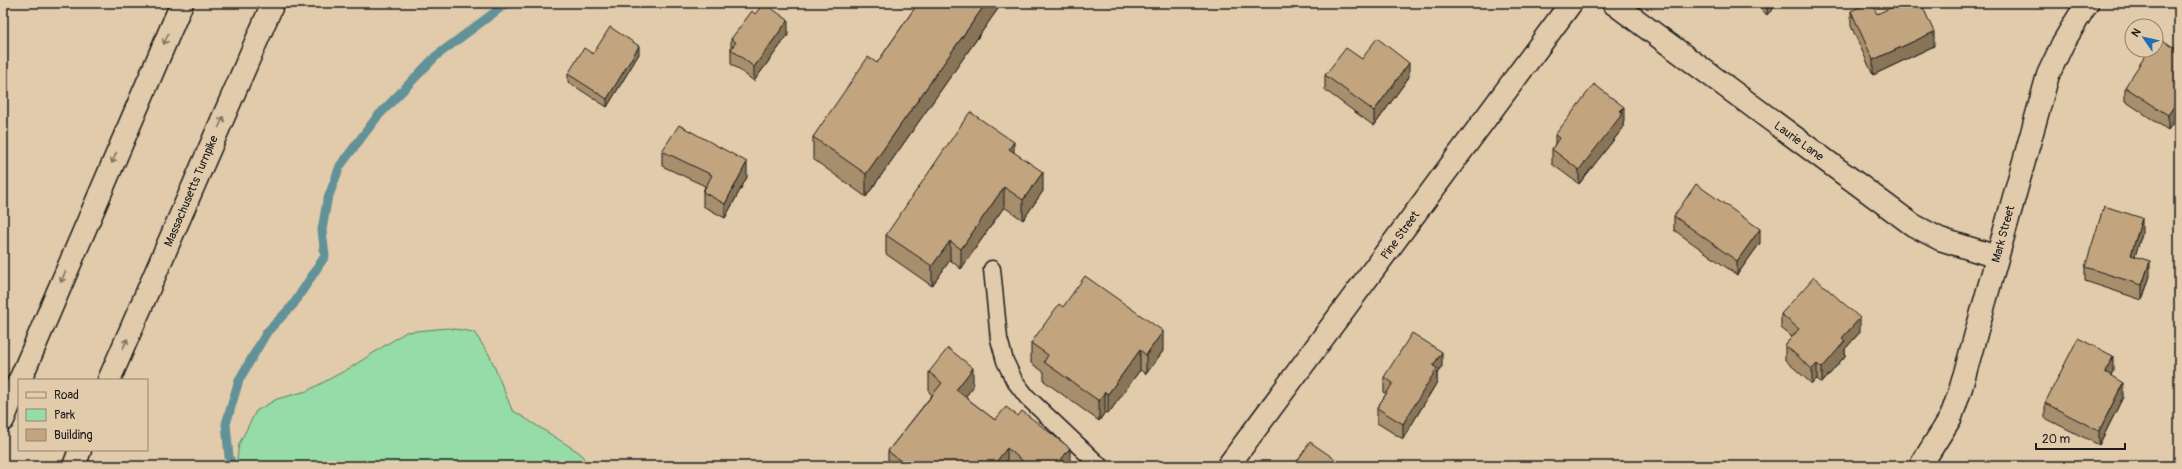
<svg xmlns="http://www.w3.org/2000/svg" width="2182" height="469" font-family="Pangolin,sans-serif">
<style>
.green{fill:#96dca9;stroke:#597c62}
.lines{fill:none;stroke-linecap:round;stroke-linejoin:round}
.stream{stroke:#629298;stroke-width:9}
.lane-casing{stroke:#1c1c1c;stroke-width:19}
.street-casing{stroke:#1c1c1c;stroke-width:25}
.secondary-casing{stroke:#1c1c1c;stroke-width:25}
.highway-casing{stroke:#1c1c1c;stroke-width:25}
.lane{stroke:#e1cbaa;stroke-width:16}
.street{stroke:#e1cbaa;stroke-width:22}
.secondary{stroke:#e1cbaa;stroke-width:22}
.highway{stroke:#e1cbaa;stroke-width:22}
.wall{fill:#a78e6d;stroke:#1c1c1c}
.shaded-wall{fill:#887459;stroke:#1c1c1c}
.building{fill:#c2a57f;stroke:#1c1c1c}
.oneway{stroke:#7e7463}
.labels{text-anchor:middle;stroke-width:3;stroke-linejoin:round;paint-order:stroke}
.street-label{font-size:12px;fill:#1c1c1c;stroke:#e1cbaa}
</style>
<rect width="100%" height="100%" fill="#e1cbaa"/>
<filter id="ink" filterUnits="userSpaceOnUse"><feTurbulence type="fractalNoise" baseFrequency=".025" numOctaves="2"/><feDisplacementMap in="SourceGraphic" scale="8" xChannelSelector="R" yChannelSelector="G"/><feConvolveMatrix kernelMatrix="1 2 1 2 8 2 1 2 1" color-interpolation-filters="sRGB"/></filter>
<g filter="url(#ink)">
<polygon class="green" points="448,328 474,332 490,356 512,410 580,453 589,466 236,466 239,444 256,411 277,399 307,391 350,368 406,332"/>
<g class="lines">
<polyline class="stream" points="233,466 229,457 226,424 239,380 267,332 293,305 325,256 322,230 327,201 340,166 377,117 436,56 507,3"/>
<defs>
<polyline id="lane" points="992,269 999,339 1005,361 1014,380 1027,397 1100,466"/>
<g id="street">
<polyline points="1613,3 1913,225 1940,239 1997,257"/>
<polyline points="1921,465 1951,417 1960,391 2048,75 2063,43 2087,3"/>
</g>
<polyline id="secondary" points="1228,466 1571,3"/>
<g id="highway">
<polyline points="20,380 182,3"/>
<polyline points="109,380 273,3"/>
<polyline points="3,420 19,381"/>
<polyline points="74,466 80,450"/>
</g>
</defs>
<use href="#lane" class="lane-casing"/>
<use href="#street" class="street-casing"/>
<use href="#secondary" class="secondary-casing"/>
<use href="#highway" class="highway-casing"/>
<use href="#lane" class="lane"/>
<use href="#street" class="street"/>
<use href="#secondary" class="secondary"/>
<use href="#highway" class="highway"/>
</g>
<g class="wall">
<polygon points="918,3 1002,3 866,197 813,159 813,137 877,63"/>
<polygon points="1753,3 1778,3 1767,15"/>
<polygon points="1851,11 1877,14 1934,46 1873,75 1851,26"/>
<polygon points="755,14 788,35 754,81 731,64 731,39"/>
<polygon points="2179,51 2179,113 2168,130 2125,101 2125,87"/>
<polygon points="593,54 639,54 607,107 568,82 568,74"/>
<polygon points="1362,59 1409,77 1374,126 1325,90 1325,75"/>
<polygon points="1624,122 1623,123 1623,128 1579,184 1552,164 1552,149 1555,144 1555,135"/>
<polygon points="662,151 747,177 725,218 703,206 703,192 705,186 662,166"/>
<polygon points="1014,152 1043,191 1023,220 1004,207 961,269 950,260 932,286 886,254 886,235"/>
<polygon points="1674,216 1760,243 1737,275 1674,230"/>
<polygon points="2142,233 2135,256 2150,276 2142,300 2085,281 2085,267"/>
<polygon points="1781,314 1860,332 1845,349 1845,356 1822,383 1817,379 1812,384 1785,360 1785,345 1792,337 1781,328"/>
<polygon points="1031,343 1163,351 1146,374 1140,370 1108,414 1105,412 1099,421 1044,381 1044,372 1031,363"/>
<polygon points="1442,366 1437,374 1437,382 1403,439 1377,423 1377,408 1386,394 1384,392 1384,377"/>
<polygon points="2113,371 2111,375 2123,397 2099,445 2045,418 2045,403"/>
<polygon points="929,372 973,387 965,397 995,420 1070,466 888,466 888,451 932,395 929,392"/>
</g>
<g class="shaded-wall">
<polygon points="986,3 1002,3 866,197 866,174"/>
<polygon points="1767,3 1778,3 1767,15"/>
<polygon points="788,20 788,35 754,81 754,67"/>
<polygon points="1934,32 1934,46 1873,75 1873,60"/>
<polygon points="639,46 639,54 607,107 607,99"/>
<polygon points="1409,63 1409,77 1374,126 1374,111"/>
<polygon points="2179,99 2179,113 2168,130 2168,115"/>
<polygon points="1624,107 1624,122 1623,123 1623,128 1579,184 1579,170"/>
<polygon points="1014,142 1014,162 1009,149"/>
<polygon points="747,162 747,177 725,218 725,204"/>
<polygon points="1043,172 1043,191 1023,220 1023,200"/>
<polygon points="1004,187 1004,207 961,269 961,249"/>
<polygon points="2142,218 2142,233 2131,270 2131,255"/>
<polygon points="1760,229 1760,243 1737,275 1737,261"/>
<polygon points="950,241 950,260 932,286 932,266"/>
<polygon points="2150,261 2150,276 2142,300 2142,285"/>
<polygon points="1860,318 1860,332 1845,349 1845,356 1822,383 1822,368 1842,338"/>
<polygon points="1163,331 1163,351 1146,374 1146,355"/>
<polygon points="1140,350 1140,370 1108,414 1108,394"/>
<polygon points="1442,352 1442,366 1437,374 1437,382 1403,439 1403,424 1433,366"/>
<polygon points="2113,356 2113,371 2105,387 2105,372"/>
<polygon points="1817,364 1817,379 1812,384 1812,369"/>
<polygon points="973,368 973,387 956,409 956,390"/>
<polygon points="2123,383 2123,397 2099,445 2099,431"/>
<polygon points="1105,392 1105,412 1099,421 1099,401"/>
<polygon points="1007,448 1007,466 993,466"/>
<polygon points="1070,448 1070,466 1056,466"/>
</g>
<g class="building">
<polygon points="764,3 788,20 754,67 731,49 736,42 731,39 752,11 755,14"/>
<polygon points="918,3 986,3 866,174 813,137 868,57 877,63"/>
<polygon points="1867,3 1872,3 1877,14 1901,3 1921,3 1934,32 1873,60 1851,11"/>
<polygon points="610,27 639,46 607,99 568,74 584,48 593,54"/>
<polygon points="2158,37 2179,51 2179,99 2168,115 2125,87 2149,50 2156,50 2156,40"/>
<polygon points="1377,38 1409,63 1374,111 1325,75 1346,48 1362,59"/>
<polygon points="1594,84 1624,107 1620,111 1623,113 1579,170 1552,149 1559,138 1555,135"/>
<polygon points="970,112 1014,142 1009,149 1043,172 1023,200 1004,187 961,249 950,241 932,266 886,235"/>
<polygon points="679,125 747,162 725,204 703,192 712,175 662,151"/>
<polygon points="1696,184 1760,229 1737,261 1674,216"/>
<polygon points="2104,206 2142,218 2131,255 2150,261 2142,285 2085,267"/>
<polygon points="1085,276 1163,331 1146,355 1140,350 1108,394 1105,392 1099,401 1044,362 1048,355 1031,343 1059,304 1063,307"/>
<polygon points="1814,277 1860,318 1842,338 1845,341 1822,368 1817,364 1812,369 1785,345 1799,329 1781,314"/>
<polygon points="1412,333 1442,352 1433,366 1437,368 1403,424 1377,408 1393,383 1384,377"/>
<polygon points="2078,338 2113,356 2105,372 2123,383 2099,431 2045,403"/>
<polygon points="948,348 973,368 956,390 995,420 1006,407 1018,416 1022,411 1070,448 1056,466 1029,466 1007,448 993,466 907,466 888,451 942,383 929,372"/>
<polygon points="1310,442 1345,466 1294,466"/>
</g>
<defs><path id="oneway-shaft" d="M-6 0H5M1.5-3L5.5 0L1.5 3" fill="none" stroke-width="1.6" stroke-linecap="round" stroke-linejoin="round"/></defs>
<g class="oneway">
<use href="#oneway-shaft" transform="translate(166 39) rotate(114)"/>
<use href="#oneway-shaft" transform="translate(221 122) rotate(-67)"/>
<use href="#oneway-shaft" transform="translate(114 158) rotate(113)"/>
<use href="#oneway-shaft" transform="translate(63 277) rotate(113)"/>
<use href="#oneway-shaft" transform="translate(125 344) rotate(-67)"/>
</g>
</g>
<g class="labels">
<g class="street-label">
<text transform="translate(1799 141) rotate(36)" y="4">Laurie Lane</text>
<text transform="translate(191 191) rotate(-67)" y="4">Massachusetts Turnpike</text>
<text transform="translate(2003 234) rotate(-75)" y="4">Mark Street</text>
<text transform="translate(1400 235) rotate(-54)" y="4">Pine Street</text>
</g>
</g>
<rect width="2182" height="469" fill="none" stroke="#e1cbaa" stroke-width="16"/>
<rect x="8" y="8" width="2166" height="453" fill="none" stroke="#1c1c1c" stroke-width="1.5" filter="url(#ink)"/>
<rect x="18" y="379" width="130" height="72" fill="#e1cbaa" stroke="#928571"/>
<rect x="26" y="392" width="20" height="6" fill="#e1cbaa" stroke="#928571"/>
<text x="54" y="399" font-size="12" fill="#1c1c1c">Road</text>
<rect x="26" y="409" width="20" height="12" fill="#96dca9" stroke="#928571"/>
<text x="54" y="419" font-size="12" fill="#1c1c1c">Park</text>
<rect x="26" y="429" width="20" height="12" fill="#c2a57f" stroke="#928571"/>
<text x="54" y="439" font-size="12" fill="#1c1c1c">Building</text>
<g transform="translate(2144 38) rotate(304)"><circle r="19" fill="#e1cbaa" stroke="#928571"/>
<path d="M0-3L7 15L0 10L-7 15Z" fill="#1f6fb2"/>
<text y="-6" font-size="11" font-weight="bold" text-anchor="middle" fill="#1c1c1c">N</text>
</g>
<path d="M2036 443v6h89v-6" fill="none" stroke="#1c1c1c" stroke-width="2"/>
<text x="2042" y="443" font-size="12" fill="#1c1c1c" stroke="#e1cbaa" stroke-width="3" paint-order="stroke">20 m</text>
</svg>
